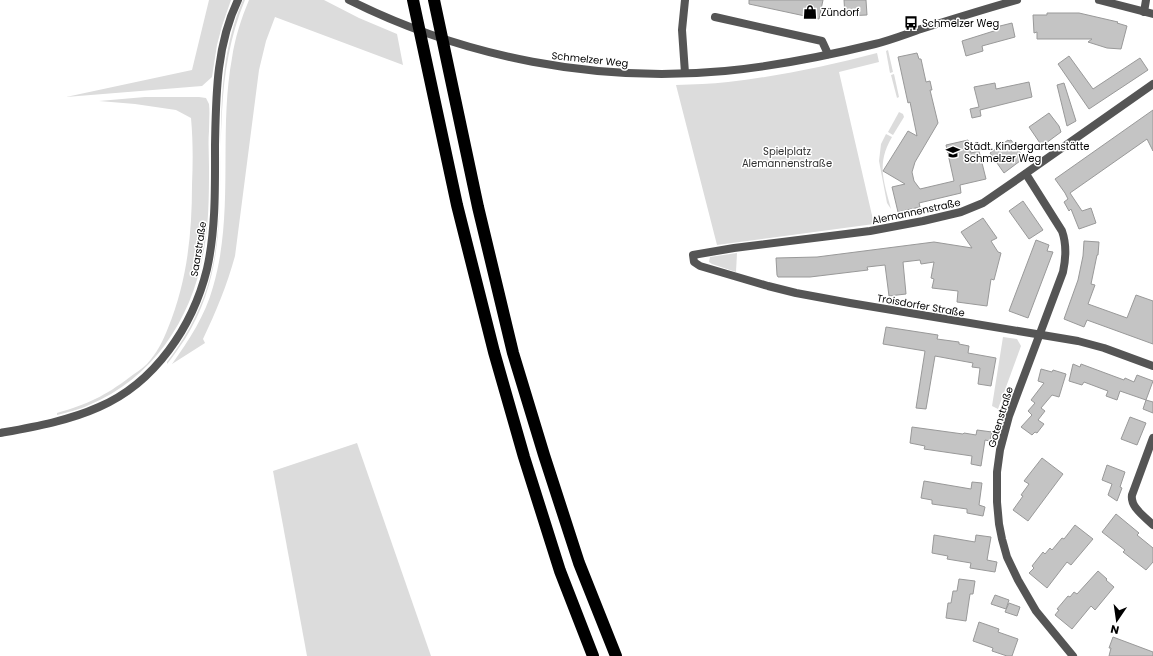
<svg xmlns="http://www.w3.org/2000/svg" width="1153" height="656" font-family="Poppins,sans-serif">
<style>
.green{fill:#dcdcdc}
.building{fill:#c4c4c4;stroke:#999}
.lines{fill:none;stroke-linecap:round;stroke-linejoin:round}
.minor{stroke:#555;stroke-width:8}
.tertiary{stroke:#555;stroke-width:8}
.motorway{stroke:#000;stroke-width:12}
.labels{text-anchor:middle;stroke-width:3;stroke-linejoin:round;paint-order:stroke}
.poi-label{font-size:10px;fill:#000;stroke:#fff;text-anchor:start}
.street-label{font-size:10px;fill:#000;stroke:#fff}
.park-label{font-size:10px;fill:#333;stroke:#fff}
</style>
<rect width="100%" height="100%" fill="#fff"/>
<g class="green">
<polygon points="209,0 231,0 222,26 217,45 212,77 202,86 66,97 192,70"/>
<path d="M243 0H245C230 36 224 73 222 112 217 192 230 267 185 339 179 347 174 356 167 364V362C184 340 198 315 207 288 236 194 203 91 243 0Z"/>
<path d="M249 0H324L359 18 397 34 403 65 275 17 266 41 259 70 235 256C227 285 216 312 203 339L205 343 172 364C189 340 205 316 213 287 235 212 218 134 232 58 235 38 241 19 249 0Z"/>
<polygon points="888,50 893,72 890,73 886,51"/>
<path d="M877 53 879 62 839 72 874 224 717 245 676 85C694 84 711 84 728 82 779 76 828 66 877 53Z"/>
<polygon points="894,74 899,97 897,98 891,75"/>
<path d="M145 97H199L206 98 209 104C210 113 209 122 209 131 208 143 209 155 209 167 209 196 209 226 203 255 191 320 152 379 89 405 79 410 68 412 57 415V413C88 404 105 396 130 377 135 373 142 369 147 364 157 353 163 341 168 328 187 282 192 234 192 185 193 162 193 140 191 118L176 110 135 104 99 101Z"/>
<polygon points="899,112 903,114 904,117 893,135 888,132"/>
<path d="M886 134 892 137C876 164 884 181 891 209L887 203 879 161 881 144Z"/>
<polygon points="737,253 736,272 712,264 709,262 710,257"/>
<polygon points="1003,337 1017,339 1021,346 998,409 992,406"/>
<polygon points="357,443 431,656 307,656 273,471"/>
</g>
<g class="building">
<polygon points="749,0 823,0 819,19 749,4"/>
<polygon points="844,0 866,0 867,15 845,16"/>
<polygon points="1047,13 1079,13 1118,22 1117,23 1127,26 1121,49 1107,48 1088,42 1092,39 1037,39 1037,32 1034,33 1033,15 1047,15"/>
<polygon points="1012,23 1015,37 982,46 983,51 966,56 962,41 997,30 996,27"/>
<polygon points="917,53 919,59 921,59 926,82 930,81 932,90 930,90 938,123 915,162 912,172 914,181 920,189 954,181 946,145 968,140 971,153 979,151 986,179 960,185 961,193 919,203 920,207 898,212 892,187 905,184 883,171 908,131 917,136 910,102 908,103 898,57"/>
<polygon points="1069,56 1093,89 1140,58 1148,70 1089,109 1058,64"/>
<polygon points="1029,82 1032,97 980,110 981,116 972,118 970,109 979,107 974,87 995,83 996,89"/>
<polygon points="1064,83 1076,121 1067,126 1057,85"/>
<polygon points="1153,110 1153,151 1147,139 1070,193 1082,211 1091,208 1096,223 1079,229 1071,209 1069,211 1064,202 1068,199 1065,193 1055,179"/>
<polygon points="1049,113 1059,126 1061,132 1042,146 1029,127"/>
<polygon points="1008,140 1009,141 1011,140 1024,158 1004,173 990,153"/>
<polygon points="1023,201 1043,230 1029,239 1009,211"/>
<polygon points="983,218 997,238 991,241 998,252 1001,253 994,280 991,279 987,306 957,302 958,291 932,288 934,279 931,278 934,262 921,264 920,260 903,262 906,294 889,296 885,265 867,267 868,270 810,277 778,277 777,275 776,258 817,257 934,242 972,248 961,232"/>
<polygon points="1036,240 1049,245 1047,251 1053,252 1028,318 1009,311"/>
<polygon points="1084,241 1099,242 1098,255 1097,255 1091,284 1095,285 1088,304 1127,318 1136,295 1153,301 1153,344 1087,320 1084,327 1064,319 1078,280 1083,256"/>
<polygon points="886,327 938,335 937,339 959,342 959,344 969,346 968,353 996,358 991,386 978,384 980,368 972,367 973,363 935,356 926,409 916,408 925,351 883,344"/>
<polygon points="1073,364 1080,367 1081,364 1124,380 1125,378 1134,382 1137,375 1153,381 1146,400 1153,402 1153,413 1143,409 1146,400 1120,391 1117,400 1106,396 1108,391 1084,382 1082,385 1069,381"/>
<polygon points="1041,369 1052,372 1053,370 1066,374 1059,397 1052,395 1041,408 1045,411 1038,420 1044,424 1037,433 1035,432 1032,435 1021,427 1032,415 1028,411 1035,403 1031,400 1044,383 1038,381"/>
<polygon points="1130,417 1146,423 1137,445 1121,439"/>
<polygon points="912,427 963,434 964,433 976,435 977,430 992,432 990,441 985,440 981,466 971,464 972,456 924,449 925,446 910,443"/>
<polygon points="1042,458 1063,474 1028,521 1013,510 1023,496 1021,495 1029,484 1024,481"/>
<polygon points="1107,465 1125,472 1120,487 1122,488 1117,501 1108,495 1112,484 1102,480"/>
<polygon points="924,481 971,489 972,482 982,483 979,505 985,507 983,516 967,513 967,509 932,504 932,500 921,498"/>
<polygon points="1116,514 1139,533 1137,535 1153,548 1153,562 1146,570 1123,552 1125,550 1102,532"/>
<polygon points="1075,525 1093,539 1071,565 1067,562 1047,588 1029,573 1034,568 1032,566 1043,552 1045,554 1050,548 1052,550 1062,538 1064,539"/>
<polygon points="934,535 975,542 976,535 991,537 987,560 997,562 995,572 970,568 971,563 947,559 948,556 932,553"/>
<polygon points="1098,571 1107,579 1106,580 1114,587 1095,610 1091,606 1072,629 1055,615 1059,610 1057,609 1068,596 1070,597 1074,592 1077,594"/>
<polygon points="959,579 975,581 973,594 970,594 966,621 946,618 948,603 951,603 953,591 957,591"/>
<polygon points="995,595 1009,600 1006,609 991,604"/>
<polygon points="1009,603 1020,607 1017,616 1005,612"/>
<polygon points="979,622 999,629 998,632 1018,639 1012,656 1007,656 992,651 993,648 973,641"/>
<polygon points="1113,637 1153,652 1153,656 1109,656 1111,648 1109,648"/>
</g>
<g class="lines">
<g class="minor">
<polyline points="1144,12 1146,0"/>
<polyline points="715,17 822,41 828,54"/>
<polyline points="685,73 682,30 685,0"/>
<polyline points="1153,84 1022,176 983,203 961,212 923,221 870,231 734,248 693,255 694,262 700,266 768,286 796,293 850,303 1078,341 1104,348 1153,366"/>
<path d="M1026 174 1062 231C1067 245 1066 258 1063 272L1009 416 1000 450 997 472V502L999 524 1002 539 1007 557 1018 580 1036 611 1073 656"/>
<path d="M0 433C33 427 68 421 99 407 155 383 193 326 207 269 216 229 215 186 215 145 216 97 216 45 238 0"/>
<path d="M1153 438 1132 495C1130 507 1145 517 1153 525"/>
</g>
<g class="tertiary">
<path d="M349 0C465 58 597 83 725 71 776 66 826 56 875 44 891 40 906 34 921 29 953 19 985 9 1017 0"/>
<polyline points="1099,0 1153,14"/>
</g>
<g class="motorway">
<polyline points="413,0 457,205 494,352 524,457 560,571 593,656"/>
<polyline points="434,0 478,207 513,353 544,455 579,563 616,656"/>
</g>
</g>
<defs>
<symbol id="shop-bare" viewBox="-9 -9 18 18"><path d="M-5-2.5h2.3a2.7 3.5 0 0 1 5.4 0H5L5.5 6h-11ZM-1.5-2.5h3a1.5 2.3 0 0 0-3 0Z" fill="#000" stroke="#fff" stroke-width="2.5" paint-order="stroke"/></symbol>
<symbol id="bus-bare" viewBox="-9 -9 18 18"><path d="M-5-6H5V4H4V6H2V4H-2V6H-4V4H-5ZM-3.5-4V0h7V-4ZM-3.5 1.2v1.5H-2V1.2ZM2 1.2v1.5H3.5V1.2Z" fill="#000" stroke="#fff" stroke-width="2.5" paint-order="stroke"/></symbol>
<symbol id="school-bare" viewBox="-9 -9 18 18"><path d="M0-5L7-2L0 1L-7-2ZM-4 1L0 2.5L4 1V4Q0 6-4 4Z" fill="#000" stroke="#fff" stroke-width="2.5" paint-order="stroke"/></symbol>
</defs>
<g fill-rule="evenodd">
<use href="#shop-bare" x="800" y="2" width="20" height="20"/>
<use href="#bus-bare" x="901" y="13" width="20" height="20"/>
<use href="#school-bare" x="943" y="142" width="20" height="20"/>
</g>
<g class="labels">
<g class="poi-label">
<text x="821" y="16">Zündorf</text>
<text x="922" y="27">Schmelzer Weg</text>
<text x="964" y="150">Städt. Kindergartenstätte<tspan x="964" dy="12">Schmelzer Weg</tspan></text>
</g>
<g class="street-label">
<text transform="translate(590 59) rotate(6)" y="4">Schmelzer Weg</text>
<text transform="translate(916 211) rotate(-12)" y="4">Alemannenstraße</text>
<text transform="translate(198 249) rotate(-81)" y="4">Saarstraße</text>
<text transform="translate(921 305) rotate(10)" y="4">Troisdorfer Straße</text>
<text transform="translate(1000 417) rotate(-73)" y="4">Gotenstraße</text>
</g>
<g class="park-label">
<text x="787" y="155">Spielplatz<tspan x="787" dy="12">Alemannenstraße</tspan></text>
</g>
</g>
<g transform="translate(1117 620) rotate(193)" stroke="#ffffff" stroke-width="3" paint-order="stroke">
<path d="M0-3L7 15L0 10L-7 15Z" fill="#000000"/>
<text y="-6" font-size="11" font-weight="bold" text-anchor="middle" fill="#000000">N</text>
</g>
</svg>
